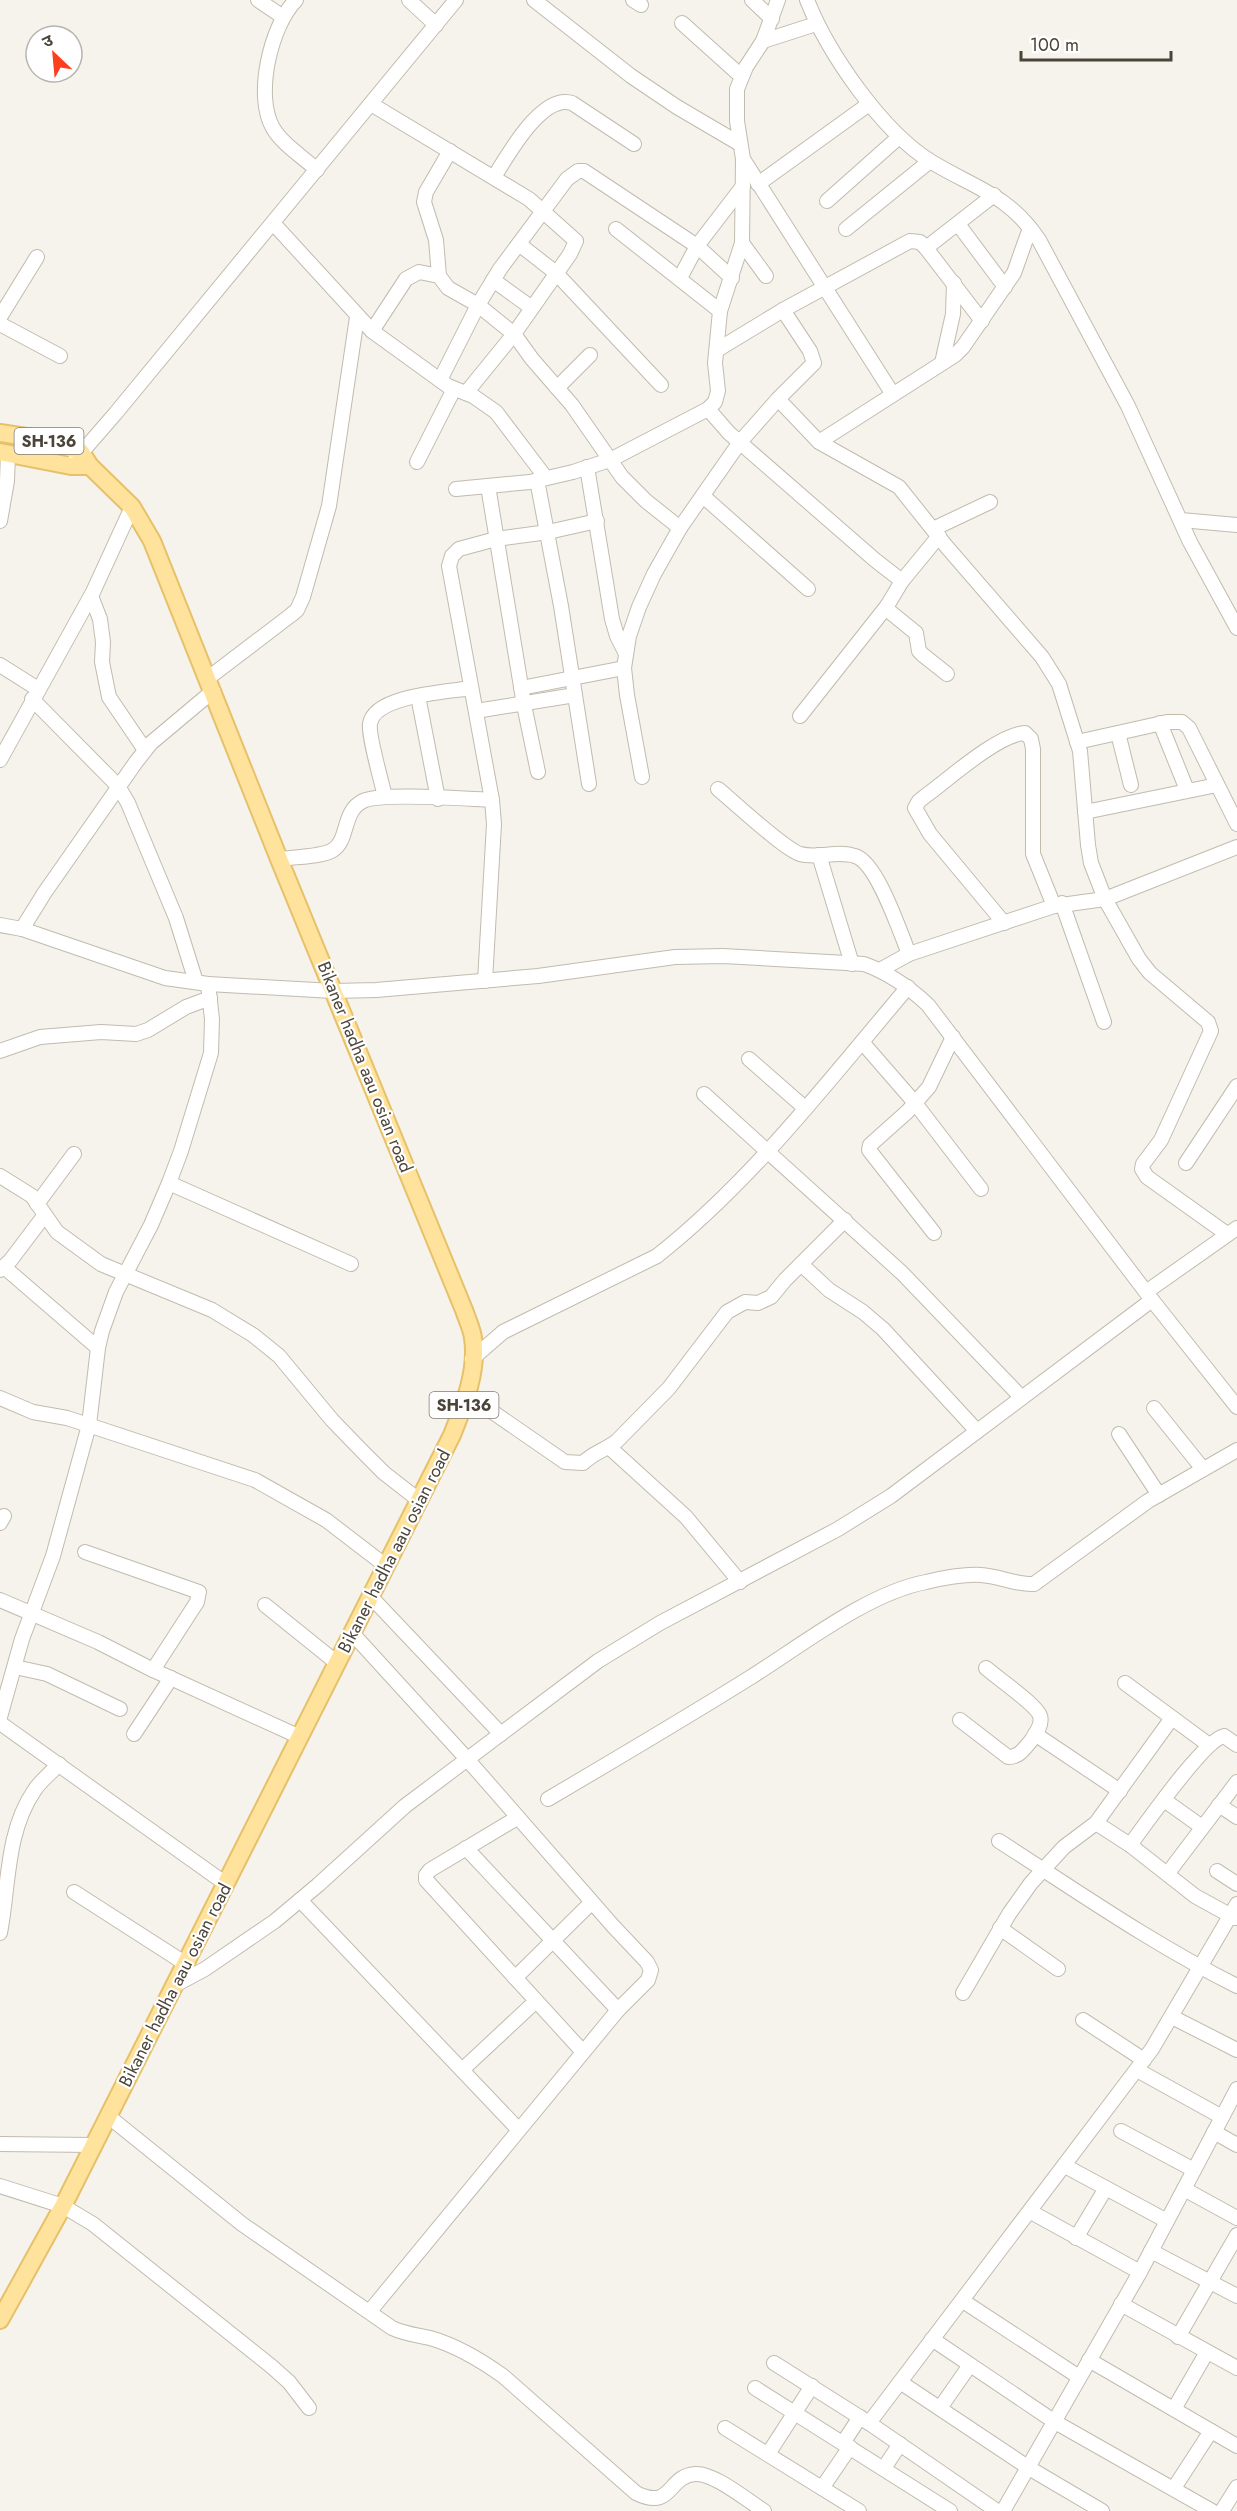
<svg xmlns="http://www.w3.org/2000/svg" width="1237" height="2511" font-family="Jost,'Noto Sans Devanagari',sans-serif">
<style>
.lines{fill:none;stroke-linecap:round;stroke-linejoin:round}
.minor-casing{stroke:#c2bbae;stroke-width:16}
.major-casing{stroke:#e6c16a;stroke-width:20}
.minor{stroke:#fff;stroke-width:14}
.major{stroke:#ffe39c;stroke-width:16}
.labels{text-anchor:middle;stroke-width:4.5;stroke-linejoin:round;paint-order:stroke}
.shield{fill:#fff;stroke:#817c74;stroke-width:1.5}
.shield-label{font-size:16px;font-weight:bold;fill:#4b4439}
.street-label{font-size:18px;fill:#4b4439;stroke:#fff}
</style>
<rect width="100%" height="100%" fill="#f6f3ec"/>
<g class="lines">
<defs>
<g id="minor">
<polyline points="258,0 283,17"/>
<path d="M296 0C271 25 254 96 273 128 282 144 303 157 317 170"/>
<polyline points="409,0 436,25"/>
<polyline points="534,0 631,76 677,107 740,144"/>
<polyline points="633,0 641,5"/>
<polyline points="752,0 772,19"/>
<path d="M807 0C828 53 881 130 930 161 974 188 1008 194 1039 240L1128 406 1190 542 1237 628"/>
<polyline points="682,23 741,76"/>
<polyline points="763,41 816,24"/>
<polyline points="371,104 529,199 576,241 570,254 514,334 466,393"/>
<polyline points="450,151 426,192 424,202 436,240 439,276 448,288 478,305 514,334 532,359 572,405 622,477 646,501 680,528"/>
<polyline points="743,159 892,393"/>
<path d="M494 177C508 155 542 93 572 103L634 144"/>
<polyline points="758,184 869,104"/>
<polyline points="827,201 899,137"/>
<polyline points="273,223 372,331 448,386 473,396 496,412 546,478"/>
<polyline points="958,224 1005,287"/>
<polyline points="616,229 720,311"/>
<polyline points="846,229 930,161"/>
<polyline points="742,243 766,276"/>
<polyline points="519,244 556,273 661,385"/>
<polyline points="926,248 994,195"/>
<polyline points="680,278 697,246 743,186"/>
<polyline points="493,280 532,308"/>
<polyline points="0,317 37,257"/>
<polyline points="0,324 60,356"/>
<polyline points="372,331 406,279 419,272 439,276"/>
<polyline points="717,350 783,310 910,241 920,242 926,248 982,321"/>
<polyline points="942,363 953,314 954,283"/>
<polyline points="440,380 478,305 500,269 567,179 578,171 584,171 697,246 732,278"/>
<polyline points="557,388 590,355"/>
<polyline points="778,399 819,442 899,487 946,546 1042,657 1059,684 1080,751 1088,845 1091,863 1105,899 1139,959 1150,973 1208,1022 1211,1031 1161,1140 1143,1164 1142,1169 1147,1177 1227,1234"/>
<polyline points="708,409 729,433 875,560 902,581"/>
<polyline points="819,442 955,355 963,347 1014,273 1030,228"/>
<polyline points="75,460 115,414 456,0"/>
<polyline points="417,462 454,389"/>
<polyline points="587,467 612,619 617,636 625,652"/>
<polyline points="537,480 561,606 589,784"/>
<polyline points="488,486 524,705 538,772"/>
<polyline points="456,489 530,482 573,472 610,460 708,409 715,402 718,391 715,363 720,311 742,243 743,159 737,121 737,89 746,67 763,41 778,0"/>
<polyline points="703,496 808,589"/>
<polyline points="1181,520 1237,525"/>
<polyline points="0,521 7,481 8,453"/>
<polyline points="933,529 990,502"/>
<polyline points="939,536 902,581 887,606 889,611 916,633 919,651 923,655 947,674"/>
<polyline points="91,596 100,619 103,642 102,662 109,697 145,750"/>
<polyline points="0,665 38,689"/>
<polyline points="207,679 291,615 297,610 303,597 329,506 357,317"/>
<polyline points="521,688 624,668"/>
<polyline points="418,696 438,799"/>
<polyline points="32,699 118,786 128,803 176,918 196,982"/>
<polyline points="476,711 575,695"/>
<polyline points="800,716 887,606"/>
<polyline points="1160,723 1187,790"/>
<polyline points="1118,733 1131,785"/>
<polyline points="1077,742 1167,722 1182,722 1189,728 1237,824"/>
<polyline points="0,760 93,592 132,507"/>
<polyline points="642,777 627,695 624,668 629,636 639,607 654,574 680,528 740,442 778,399 814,363 810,351 783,310"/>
<path d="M718 789C735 803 783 848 800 854 818 859 838 850 855 856 877 862 900 932 909 954"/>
<path d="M385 797C382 783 368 735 370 724 374 695 448 692 471 688"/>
<polyline points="1085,812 1217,785"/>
<polyline points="819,855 852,964"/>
<path d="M279 859C293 857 322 857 333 850 349 840 342 811 363 801 382 792 467 799 492 800"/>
<polyline points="1062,903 1104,1022"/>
<path d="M1004 923 930 834 915 808 919 801 928 794C951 777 999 734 1025 733L1031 739 1033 749V854L1054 906"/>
<path d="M0 925 22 929 165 978 208 984 333 991 376 990 538 976 675 957 723 956 864 964C889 973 909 987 928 1005L1152 1300 1237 1407"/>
<polyline points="22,929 45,892 136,762 151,743 213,691"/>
<polyline points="880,970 909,954 1054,906 1105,899 1237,847"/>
<polyline points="485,981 494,824 492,800 449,566 452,556 459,549 496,539 548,532 597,521"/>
<polyline points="862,1042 915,1103 981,1189"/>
<polyline points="0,1051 40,1037 101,1032 136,1034 148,1030 186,1007 210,998"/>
<polyline points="749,1059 805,1108"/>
<polyline points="704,1094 902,1273 1021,1397"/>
<polyline points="1186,1163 1237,1086"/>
<polyline points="0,1176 32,1196 57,1232 101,1264 212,1310 253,1335 279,1356 332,1420 362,1451 384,1473 420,1501"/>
<polyline points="169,1183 351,1264"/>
<polyline points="37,1204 74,1154"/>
<polyline points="934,1233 869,1150 870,1145 907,1112 929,1087 953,1037"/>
<polyline points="801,1264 829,1290 863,1312 883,1329 977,1431"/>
<polyline points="4,1267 98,1348"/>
<polyline points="0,1270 10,1261 44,1216"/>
<polyline points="1146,1292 1237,1228"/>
<path d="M472 1359 503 1332 657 1256C753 1180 829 1080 908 987"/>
<path d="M468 1395 565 1462 583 1463C594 1452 606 1450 617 1441L669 1388 727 1312 745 1302 758 1303 771 1297 785 1280 845 1220"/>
<polyline points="0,1398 33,1412 67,1418 255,1480 326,1520 386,1566"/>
<polyline points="1154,1408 1203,1469"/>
<polyline points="1119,1434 1159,1495"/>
<polyline points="609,1447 686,1517 740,1582"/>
<polyline points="0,1523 4,1516"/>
<polyline points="85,1552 199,1592 197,1602 153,1670"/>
<polyline points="371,1597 501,1734"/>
<polyline points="0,1600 98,1642 153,1670 300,1737"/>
<polyline points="265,1605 337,1663"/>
<polyline points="352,1633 467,1759 613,1926 647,1962 651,1970 648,1980 618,2010 370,2311"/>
<polyline points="15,1667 47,1674 120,1709"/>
<polyline points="1125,1683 1209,1745"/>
<polyline points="0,1717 22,1639 53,1556 89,1425 98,1348 102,1331 116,1292 151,1225 169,1183 181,1151 211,1053 212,1019 208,984"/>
<path d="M960 1720 1008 1757C1019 1757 1023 1750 1030 1742 1035 1735 1043 1725 1040 1716 1037 1705 996 1677 986 1668"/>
<polyline points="0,1723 226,1884"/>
<polyline points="134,1734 171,1678"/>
<polyline points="1035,1734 1120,1791"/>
<path d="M548 1799C616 1759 684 1719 751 1677 802 1645 868 1593 926 1582 943 1578 963 1574 981 1575 999 1576 1016 1585 1034 1584L1148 1501 1237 1450"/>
<polyline points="1164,1800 1202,1827"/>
<polyline points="1219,1805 1237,1817"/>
<polyline points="517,1818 430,1870 426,1875 426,1880 583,2052"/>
<polyline points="1096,1823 1130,1845 1195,1896 1235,1918"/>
<path d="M999 1841C1077 1891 1154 1945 1237 1986"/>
<path d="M1130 1845C1145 1825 1204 1740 1224 1736L1237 1745"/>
<polyline points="466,1848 618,2010"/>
<polyline points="1217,1871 1237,1884"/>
<polyline points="1168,1873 1237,1782"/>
<polyline points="74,1892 186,1964"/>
<polyline points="300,1900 518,2129"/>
<polyline points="1000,1928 1058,1969"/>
<path d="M0 1933C9 1886 6 1832 34 1791 40 1781 51 1773 59 1764"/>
<polyline points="515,1978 592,1902"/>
<polyline points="175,1985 205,1969 275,1921 318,1885 405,1806 598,1661 660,1623 838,1529 891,1496 1152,1300"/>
<polyline points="963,1993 1009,1914 1031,1883 1064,1847 1096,1823 1172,1718"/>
<polyline points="1172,2017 1237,2050"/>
<polyline points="1083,2020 1144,2060"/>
<polyline points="462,2070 536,2001"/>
<polyline points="1137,2070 1222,2117"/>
<path d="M108 2116 242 2224 392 2328C405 2334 417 2335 430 2338 455 2345 482 2361 503 2376L636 2493C673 2511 667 2476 695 2474 713 2472 748 2501 764 2511"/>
<polyline points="1121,2131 1194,2170"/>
<polyline points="1214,2132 1237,2145"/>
<polyline points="0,2144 93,2145"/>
<polyline points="1065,2166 1167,2221"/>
<polyline points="0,2186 63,2206 93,2224 271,2366 289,2382 309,2408"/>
<polyline points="1184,2189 1237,2218"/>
<polyline points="1031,2212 1140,2272"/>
<polyline points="1076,2238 1106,2188"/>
<polyline points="1151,2251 1237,2296"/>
<polyline points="963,2301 1079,2377"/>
<polyline points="1121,2304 1237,2368"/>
<polyline points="1178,2337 1237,2235"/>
<polyline points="932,2339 1055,2422 1212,2511"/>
<polyline points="1089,2360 1237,2446"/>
<polyline points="774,2363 869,2423 997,2511"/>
<polyline points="900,2382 1029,2468 1102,2511"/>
<polyline points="755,2388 950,2511"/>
<polyline points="940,2408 970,2365"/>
<polyline points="1174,2409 1207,2352"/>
<polyline points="869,2423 1152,2049 1237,1904"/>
<polyline points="725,2428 859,2511"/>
<polyline points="843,2443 860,2417"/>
<polyline points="768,2454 812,2386"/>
<polyline points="884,2468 900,2444"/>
<polyline points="822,2488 850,2447"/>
<polyline points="1174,2488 1211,2431"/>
<polyline points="1003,2511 1140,2272 1237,2089"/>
<polyline points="1222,2511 1237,2487"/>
</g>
<g id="major">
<path d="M0 433 46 440 81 452 90 466 132 507 152 541 279 859 464 1310C467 1319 472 1329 473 1338 478 1371 464 1405 452 1435L63 2206 0 2320"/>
<polyline points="0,452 71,466 90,466"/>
</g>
</defs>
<use href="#minor" class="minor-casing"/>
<use href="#major" class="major-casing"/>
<use href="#minor" class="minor"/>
<use href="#major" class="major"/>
</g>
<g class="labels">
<g class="shield">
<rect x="14.5" y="428" width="69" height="26" rx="4.5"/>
<rect x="429.5" y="1392" width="69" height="26" rx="4.5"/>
</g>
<g class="shield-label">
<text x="49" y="447">SH-136</text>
<text x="464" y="1411">SH-136</text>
</g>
<g class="street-label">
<text transform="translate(365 1067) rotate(68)" y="6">Bikaner hadha aau osian road</text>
<text transform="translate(394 1551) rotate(-63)" y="6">Bikaner hadha aau osian road</text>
<text transform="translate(175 1985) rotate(-63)" y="6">Bikaner hadha aau osian road</text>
</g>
</g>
<g transform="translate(54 54) rotate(334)"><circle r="28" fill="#ffffff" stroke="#b7b4b0" stroke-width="1.5"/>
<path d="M0-4.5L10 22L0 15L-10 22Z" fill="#fc3f1d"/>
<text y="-9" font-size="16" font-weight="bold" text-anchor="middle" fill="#4b4439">उ</text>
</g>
<path d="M1021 51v9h150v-9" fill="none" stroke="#4b4439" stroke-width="3"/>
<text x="1030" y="51" font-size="18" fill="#4b4439" stroke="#ffffff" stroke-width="4.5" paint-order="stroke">100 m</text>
</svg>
